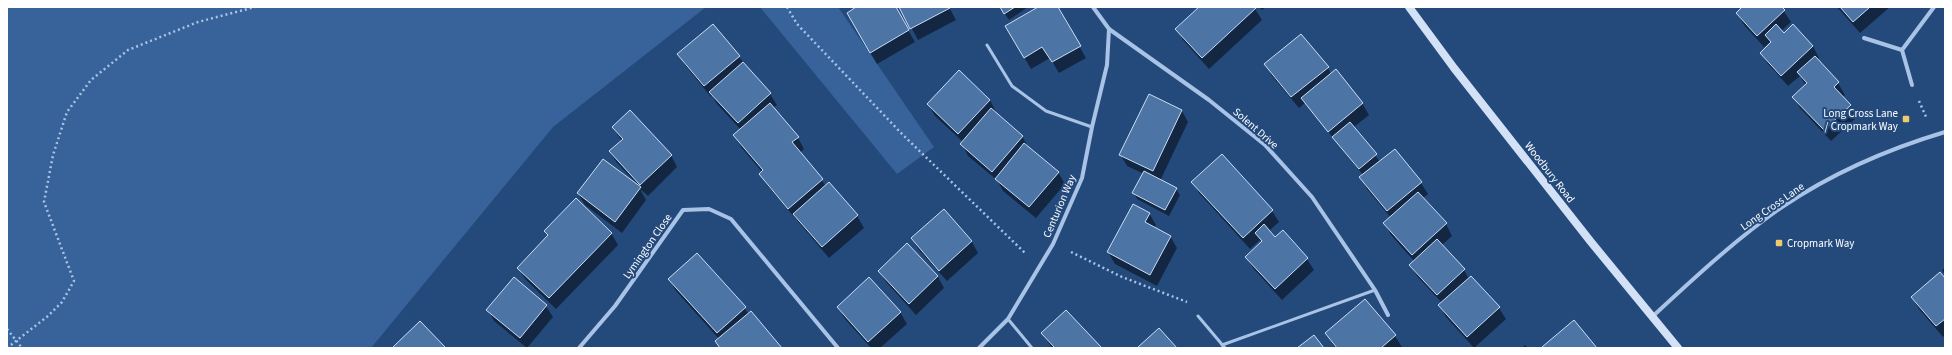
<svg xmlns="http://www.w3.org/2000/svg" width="1952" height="355" font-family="'Source Sans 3',sans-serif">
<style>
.green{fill:#37639a}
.shadow{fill:#0007}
.building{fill:#4c74a5;stroke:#cbddf4}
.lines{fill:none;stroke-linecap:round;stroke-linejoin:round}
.path{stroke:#a8c3e5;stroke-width:2.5;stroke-dasharray:2 3;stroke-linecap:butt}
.lane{stroke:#a8c3e5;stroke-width:3}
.street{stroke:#a8c3e5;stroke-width:4}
.secondary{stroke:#d2e1f5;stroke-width:8}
.poi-dot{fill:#efca6c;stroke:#244a7c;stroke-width:1.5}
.labels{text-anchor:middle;stroke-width:4;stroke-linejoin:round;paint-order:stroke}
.poi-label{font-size:11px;fill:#fff;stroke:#244a7c;text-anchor:end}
.street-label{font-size:11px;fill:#fff;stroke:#244a7c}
</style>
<rect width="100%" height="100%" fill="#244a7c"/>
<g class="green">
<polygon points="7,7 706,7 553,127 371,348 7,348"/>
<polygon points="760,7 838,7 934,147 897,174"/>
</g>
<g class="shadow">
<polygon points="858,7 895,7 915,42 877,64 848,13"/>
<polygon points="900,7 949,7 956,20 918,40"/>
<polygon points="1000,7 1028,7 1009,20"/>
<polygon points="1040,7 1057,7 1086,58 1059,73 1050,58 1031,69 1007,27"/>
<polygon points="1200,7 1254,7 1262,20 1209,69 1183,40 1177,29"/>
<polygon points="1259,7 1266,7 1262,10"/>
<polygon points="1744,7 1781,7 1791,22 1781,31 1784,34 1813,46 1819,58 1817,60 1838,83 1845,95 1842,97 1850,105 1857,117 1831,141 1800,108 1794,97 1806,86 1800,76 1788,86 1768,64 1761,53 1771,44 1770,42 1764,47 1744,25 1737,13"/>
<polygon points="1837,7 1890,7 1860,33"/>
<polygon points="678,54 739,57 770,94 777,105 773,108 798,138 804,149 800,153 826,186 829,184 857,216 864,228 829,258 767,185 760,174 762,172 741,147 734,135 741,130 717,104 712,96 711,97 685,65"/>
<polygon points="1266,64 1328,68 1331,74 1362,103 1369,115 1354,127 1380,162 1395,150 1421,183 1428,194 1423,198 1446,224 1452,236 1442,245 1464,270 1469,279 1499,308 1506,319 1474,348 1446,317 1439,305 1442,303 1417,276 1410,265 1414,261 1391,235 1385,224 1391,218 1367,189 1361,178 1363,175 1305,103 1299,108 1272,76"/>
<polygon points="1150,95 1182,111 1188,122 1160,181 1176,189 1180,195 1169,216 1137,199 1134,193 1144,174 1127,166 1120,154"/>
<polygon points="990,100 996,112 995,113 1022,136 1029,148 1058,172 1065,184 1036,218 1003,191 997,180 968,156 962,144 963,142 935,116 928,104"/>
<polygon points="613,128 671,155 677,167 648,196 640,189 646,200 622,233 585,205 578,194 638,185 617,163 610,152 622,141"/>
<polygon points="1193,182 1272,211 1279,222 1269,231 1275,238 1283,232 1307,259 1314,270 1282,300 1253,268 1246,257 1262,243 1260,240 1250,249 1199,193"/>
<polygon points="944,210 972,242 978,253 947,281 919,250 912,238"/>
<polygon points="1149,213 1156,225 1154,228 1170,236 1177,248 1157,286 1115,264 1108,252"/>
<polygon points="546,232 611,233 618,245 556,309 525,279 518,268 548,236"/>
<polygon points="907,244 938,277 944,288 916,315 886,282 879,271"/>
<polygon points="697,254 749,314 781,348 720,348 716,342 719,339 676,291 669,279"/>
<polygon points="1945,268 1945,275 1942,270"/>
<polygon points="1945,280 1945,335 1943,337 1919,309 1912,297"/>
<polygon points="546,306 553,317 527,348 494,321 488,310"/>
<polygon points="838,308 900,312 907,324 880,348 871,348 845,319"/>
<polygon points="1042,333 1100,348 1052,348"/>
<polygon points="1326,333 1395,336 1402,347 1335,348"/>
<polygon points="1525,345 1528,348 1522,348"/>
</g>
<g class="building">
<polygon points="856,7 896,7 909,30 870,53 847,13"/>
<polygon points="899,7 950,7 950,8 910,29"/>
<polygon points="1000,7 1015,7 1004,14"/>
<polygon points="1038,7 1058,7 1081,46 1052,62 1042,47 1024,58 1005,26"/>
<polygon points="1199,7 1255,7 1256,8 1202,58 1175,29"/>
<polygon points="1742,7 1782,7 1785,10 1757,36 1736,13"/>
<polygon points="1840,7 1870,7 1853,22"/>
<polygon points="713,24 740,56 704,86 677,54"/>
<polygon points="1776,24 1784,33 1793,24 1813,46 1781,76 1760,53 1771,42 1765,35"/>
<polygon points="1301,34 1329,67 1291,97 1264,64"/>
<polygon points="1815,56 1839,82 1834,87 1851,105 1824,130 1792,97 1807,83 1797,72"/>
<polygon points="743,62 771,93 738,123 709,92"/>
<polygon points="1336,69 1363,103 1328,132 1301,98"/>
<polygon points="959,70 990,100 958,134 927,104"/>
<polygon points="1149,94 1182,110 1153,171 1119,155"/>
<polygon points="770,103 799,137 792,142 823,179 788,209 759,174 763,170 733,135"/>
<polygon points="991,108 1023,136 992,172 960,144"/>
<polygon points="630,110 672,155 640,185 609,151 623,139 612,127"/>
<polygon points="1350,122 1377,154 1359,169 1332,137"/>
<polygon points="1024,143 1059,172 1029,207 995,179"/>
<polygon points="1395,149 1422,182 1387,211 1359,177"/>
<polygon points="1222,154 1273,210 1243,238 1191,182"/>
<polygon points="603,159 641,187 615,222 577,193"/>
<polygon points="1144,171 1177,188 1165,210 1132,193"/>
<polygon points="829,182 858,215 822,247 793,214"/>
<polygon points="1418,192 1447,223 1412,255 1383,223"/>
<polygon points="576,198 612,233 549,298 517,268 548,235 544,231"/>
<polygon points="1133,204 1150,213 1145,222 1171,236 1150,275 1107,252"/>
<polygon points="944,209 972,241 939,271 911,238"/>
<polygon points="1264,224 1275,237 1283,230 1308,258 1275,289 1245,257 1262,241 1255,233"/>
<polygon points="1437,239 1465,269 1437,295 1409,265"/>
<polygon points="907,243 938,276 909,304 878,271"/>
<polygon points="697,253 746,307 717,333 668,279"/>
<polygon points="1940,272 1945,278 1945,319 1936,326 1911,297"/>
<polygon points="1471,276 1500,307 1467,337 1438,305"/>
<polygon points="514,277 547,305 520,338 486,310"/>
<polygon points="869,277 901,312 868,342 837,307"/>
<polygon points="1365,299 1396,335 1381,348 1337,348 1325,333"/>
<polygon points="1066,310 1102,348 1055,348 1041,333"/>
<polygon points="751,311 782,348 720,348 715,341"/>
<polygon points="1574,320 1597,348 1543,348 1542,347"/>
<polygon points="420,321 446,348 392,348"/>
<polygon points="1159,328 1177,348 1137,348"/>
<polygon points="1314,335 1324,348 1297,348"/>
</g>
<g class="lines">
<g class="path">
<polyline points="787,7 797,24 903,135 1025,253"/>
<polyline points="1919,101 1927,119"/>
<polyline points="1071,252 1122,277 1187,302"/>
<polyline points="7,329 22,348"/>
<polyline points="7,348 48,316 62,302 74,281 44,202 53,155 67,112 91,80 128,50 198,22 255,7"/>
</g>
<g class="lane">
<polyline points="987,45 1012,86 1046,111 1092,127"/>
<polyline points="1198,316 1225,348"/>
<polyline points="1008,319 1032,348"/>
<polyline points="1222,345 1375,290"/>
</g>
<g class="street">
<polyline points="1109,29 1209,100 1265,145 1312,197 1375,290 1388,315"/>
<polyline points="1864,38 1902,50 1912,85"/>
<polyline points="1902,50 1934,7"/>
<path d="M1652 317C1693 279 1736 239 1782 207 1831 174 1888 149 1945 132"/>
<polyline points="579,348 615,306 683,210 709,209 731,219 838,348"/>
<polyline points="979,348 1008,319 1053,244 1082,178 1092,127 1107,65 1109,29 1093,7"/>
</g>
<polyline class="secondary" points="1409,7 1454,68 1591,242 1678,348"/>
</g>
<g class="poi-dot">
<rect x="1902" y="115" width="8" height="8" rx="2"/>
<rect x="1775" y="239" width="8" height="8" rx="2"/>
</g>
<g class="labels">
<g class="poi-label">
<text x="1898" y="117">Long Cross Lane<tspan x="1898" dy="13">/ Cropmark Way</tspan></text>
<text x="1787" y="247" text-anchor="start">Cropmark Way</text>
</g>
<g class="street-label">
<text transform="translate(1256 128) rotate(41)" y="4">Solent Drive</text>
<text transform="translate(1550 172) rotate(52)" y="4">Woodbury Road</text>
<text transform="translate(1059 206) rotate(-67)" y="4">Centurion Way</text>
<text transform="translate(1772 206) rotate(-35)" y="4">Long Cross Lane</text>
<text transform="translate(647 246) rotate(-55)" y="4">Lymington Close</text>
</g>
</g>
<rect width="1952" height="355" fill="none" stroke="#ffffff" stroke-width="16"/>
</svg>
